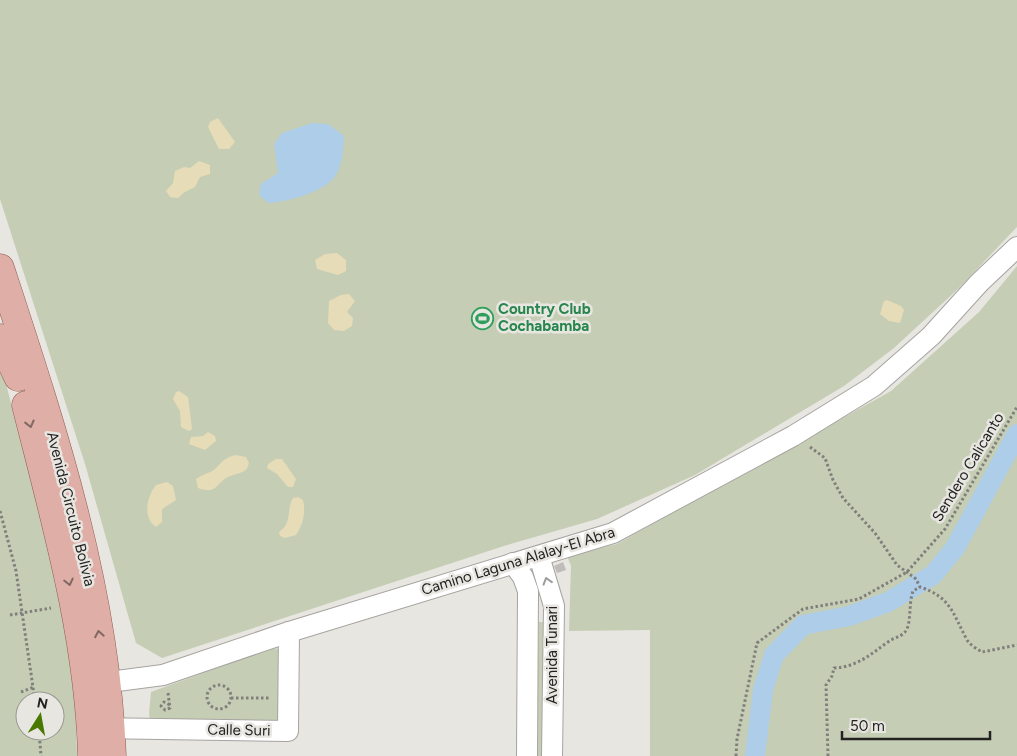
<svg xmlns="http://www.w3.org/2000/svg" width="1017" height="756" font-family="Figtree,sans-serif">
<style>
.green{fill:#c5ceb5;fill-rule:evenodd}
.sand{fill:#e6dcb7}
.water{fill:#aecde8}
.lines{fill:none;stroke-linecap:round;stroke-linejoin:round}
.canal{stroke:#aecde8;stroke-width:20}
.building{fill:#c0bcb9}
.minor-casing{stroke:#a6a4a0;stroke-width:22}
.primary-casing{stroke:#905a51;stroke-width:29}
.path{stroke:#817f7c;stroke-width:3;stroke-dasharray:2.5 2.5;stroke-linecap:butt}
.minor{stroke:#fff;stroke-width:20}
.primary{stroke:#dfaea6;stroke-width:28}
.oneway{stroke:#816864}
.oneway2{stroke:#9c9c9b}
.labels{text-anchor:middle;stroke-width:5;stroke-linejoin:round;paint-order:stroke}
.leisure-label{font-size:15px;font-weight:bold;fill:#27864d;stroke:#e8e6e1;text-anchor:start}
.street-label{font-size:15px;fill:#232221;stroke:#e8e6e1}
</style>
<rect width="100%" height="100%" fill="#e8e6e1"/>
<g class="green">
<polygon points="0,0 1017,0 1017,227 959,288 894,348 844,386 695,475 597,519 504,546 162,658 136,643 85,464 0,199"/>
<polygon points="1017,266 1017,756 650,756 650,630 569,631 571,566 567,556 617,544 891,391 979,312"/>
<path d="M0 369 5 380 57 581 75 697 77 756H0ZM25 701H55V731H25Z"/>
<polygon points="539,622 546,622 543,756 536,756"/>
<polygon points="272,648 282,649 279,723 150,720 149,713 151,692"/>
</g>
<g class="sand">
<polygon points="218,118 235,142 229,149 219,149 208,127 210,122"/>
<polygon points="199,161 210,165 210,174 200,177 195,187 185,192 178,198 170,197 166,191 173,183 175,171 184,167 190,168"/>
<polygon points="337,253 346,260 346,271 338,275 317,269 315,260 325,254"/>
<polygon points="349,294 355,301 347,312 353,318 352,326 344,331 334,330 328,323 329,301 341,295"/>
<polygon points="887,300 901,306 904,310 900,323 889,321 880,314 884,301"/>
<polygon points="179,391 188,397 192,429 189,431 181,427 180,411 173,399 176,392"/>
<polygon points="208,432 215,436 216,441 205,450 189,444 191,437 203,436"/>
<path d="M235 455 246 457 249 463 247 469C241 474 234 474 228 477 215 484 217 495 198 488L196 479C203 474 212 472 215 469 222 462 224 458 235 455Z"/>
<polygon points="276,459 282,459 296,479 293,487 288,487 277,474 267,468 268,464"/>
<path d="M167 482 173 486 176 500 162 509V522L156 527C142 518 147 496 156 485Z"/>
<path d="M298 497 303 500C306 512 303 525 296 535L285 538 280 536 279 532C293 523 286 509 293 498Z"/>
</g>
<path class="water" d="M312 123 328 124 344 136C343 149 343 166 334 178 321 193 287 202 268 203L259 195 261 184 278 173 274 144 282 133Z"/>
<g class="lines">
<polyline class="canal" points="755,756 763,690 774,655 803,625 849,616 888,602 933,575 955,548 1017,434"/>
</g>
<polygon class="building" points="563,562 566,570 557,573 554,566"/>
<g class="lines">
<defs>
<g id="minor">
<polyline points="539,556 554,606 552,756"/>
<polyline points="513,563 523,577 528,591 527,756"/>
<polyline points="94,684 163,675 289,632 613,533 793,436 874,386 931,336 979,283 1017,247"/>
<polyline points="96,728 288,731 289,632"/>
</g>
<g id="primary">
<path d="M0 268C52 427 106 588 112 756"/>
<polyline points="0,338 18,377"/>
<path d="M26 405C55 520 89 637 92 756"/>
</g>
</defs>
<use href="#minor" class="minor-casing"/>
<use href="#primary" class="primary-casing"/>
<g class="path">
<path d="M810 447 825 458 833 480 843 498 875 533 897 565 916 579 920 587C951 597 953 614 967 640 970 645 977 649 982 652L1017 645"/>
<polyline points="0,511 16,571 35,701"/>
<polyline points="10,615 51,608"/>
<circle cx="219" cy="697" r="12"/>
<polyline points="21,692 34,687"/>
<polyline points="168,693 170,708 165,710 161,706 164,702 170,705"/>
<polyline points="231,698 269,698"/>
<polyline points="39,731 41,756"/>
<polyline points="736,756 737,739 757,643 803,609 859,599 907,572 945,529 1017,407"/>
<path d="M828 756 826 685 832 676 834 668C857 667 871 654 888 642 896 636 905 637 908 626 911 614 909 603 913 591L920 587"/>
</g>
<use href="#minor" class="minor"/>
<use href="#primary" class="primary"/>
</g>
<defs><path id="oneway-chevron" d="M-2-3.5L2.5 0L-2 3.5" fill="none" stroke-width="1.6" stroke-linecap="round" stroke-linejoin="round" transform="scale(1.25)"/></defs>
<g class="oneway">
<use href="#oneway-chevron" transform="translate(30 424) rotate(76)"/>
<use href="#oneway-chevron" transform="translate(69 582) rotate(77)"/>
<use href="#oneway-chevron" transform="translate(99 634) rotate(-100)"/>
</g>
<use class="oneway2" href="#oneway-chevron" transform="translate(547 581) rotate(-107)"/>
<defs>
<symbol id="stadium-ring" viewBox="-11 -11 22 22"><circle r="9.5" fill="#e8e6e1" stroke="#2e9e5b" stroke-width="1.5"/><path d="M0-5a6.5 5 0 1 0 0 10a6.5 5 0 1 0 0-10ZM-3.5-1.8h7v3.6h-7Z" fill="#2e9e5b"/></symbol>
</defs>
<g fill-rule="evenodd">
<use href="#stadium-ring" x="470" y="306" width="25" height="25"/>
</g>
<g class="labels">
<g class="leisure-label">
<text x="498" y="314">Country Club<tspan x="498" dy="17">Cochabamba</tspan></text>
</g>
<g class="street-label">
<text transform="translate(968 467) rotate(-59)" y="5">Sendero Calicanto</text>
<text transform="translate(71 509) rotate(76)" y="5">Avenida Circuito Bolivia</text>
<text transform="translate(518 561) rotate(-17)" y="5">Camino Laguna Alalay-El Abra</text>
<text transform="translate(552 655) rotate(-90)" y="5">Avenida Tunari</text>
<text transform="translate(239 730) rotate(1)" y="5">Calle Suri</text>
</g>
</g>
<g transform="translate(40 716) rotate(11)"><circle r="24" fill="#e8e6e1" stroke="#999894"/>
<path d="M0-4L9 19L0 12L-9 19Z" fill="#497900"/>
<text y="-8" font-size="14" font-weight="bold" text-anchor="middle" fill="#232221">N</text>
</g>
<path d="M842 731v8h148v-8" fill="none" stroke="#232221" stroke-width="2.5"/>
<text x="850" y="731" font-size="15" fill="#232221" stroke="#e8e6e1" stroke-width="4" paint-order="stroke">50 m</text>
</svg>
